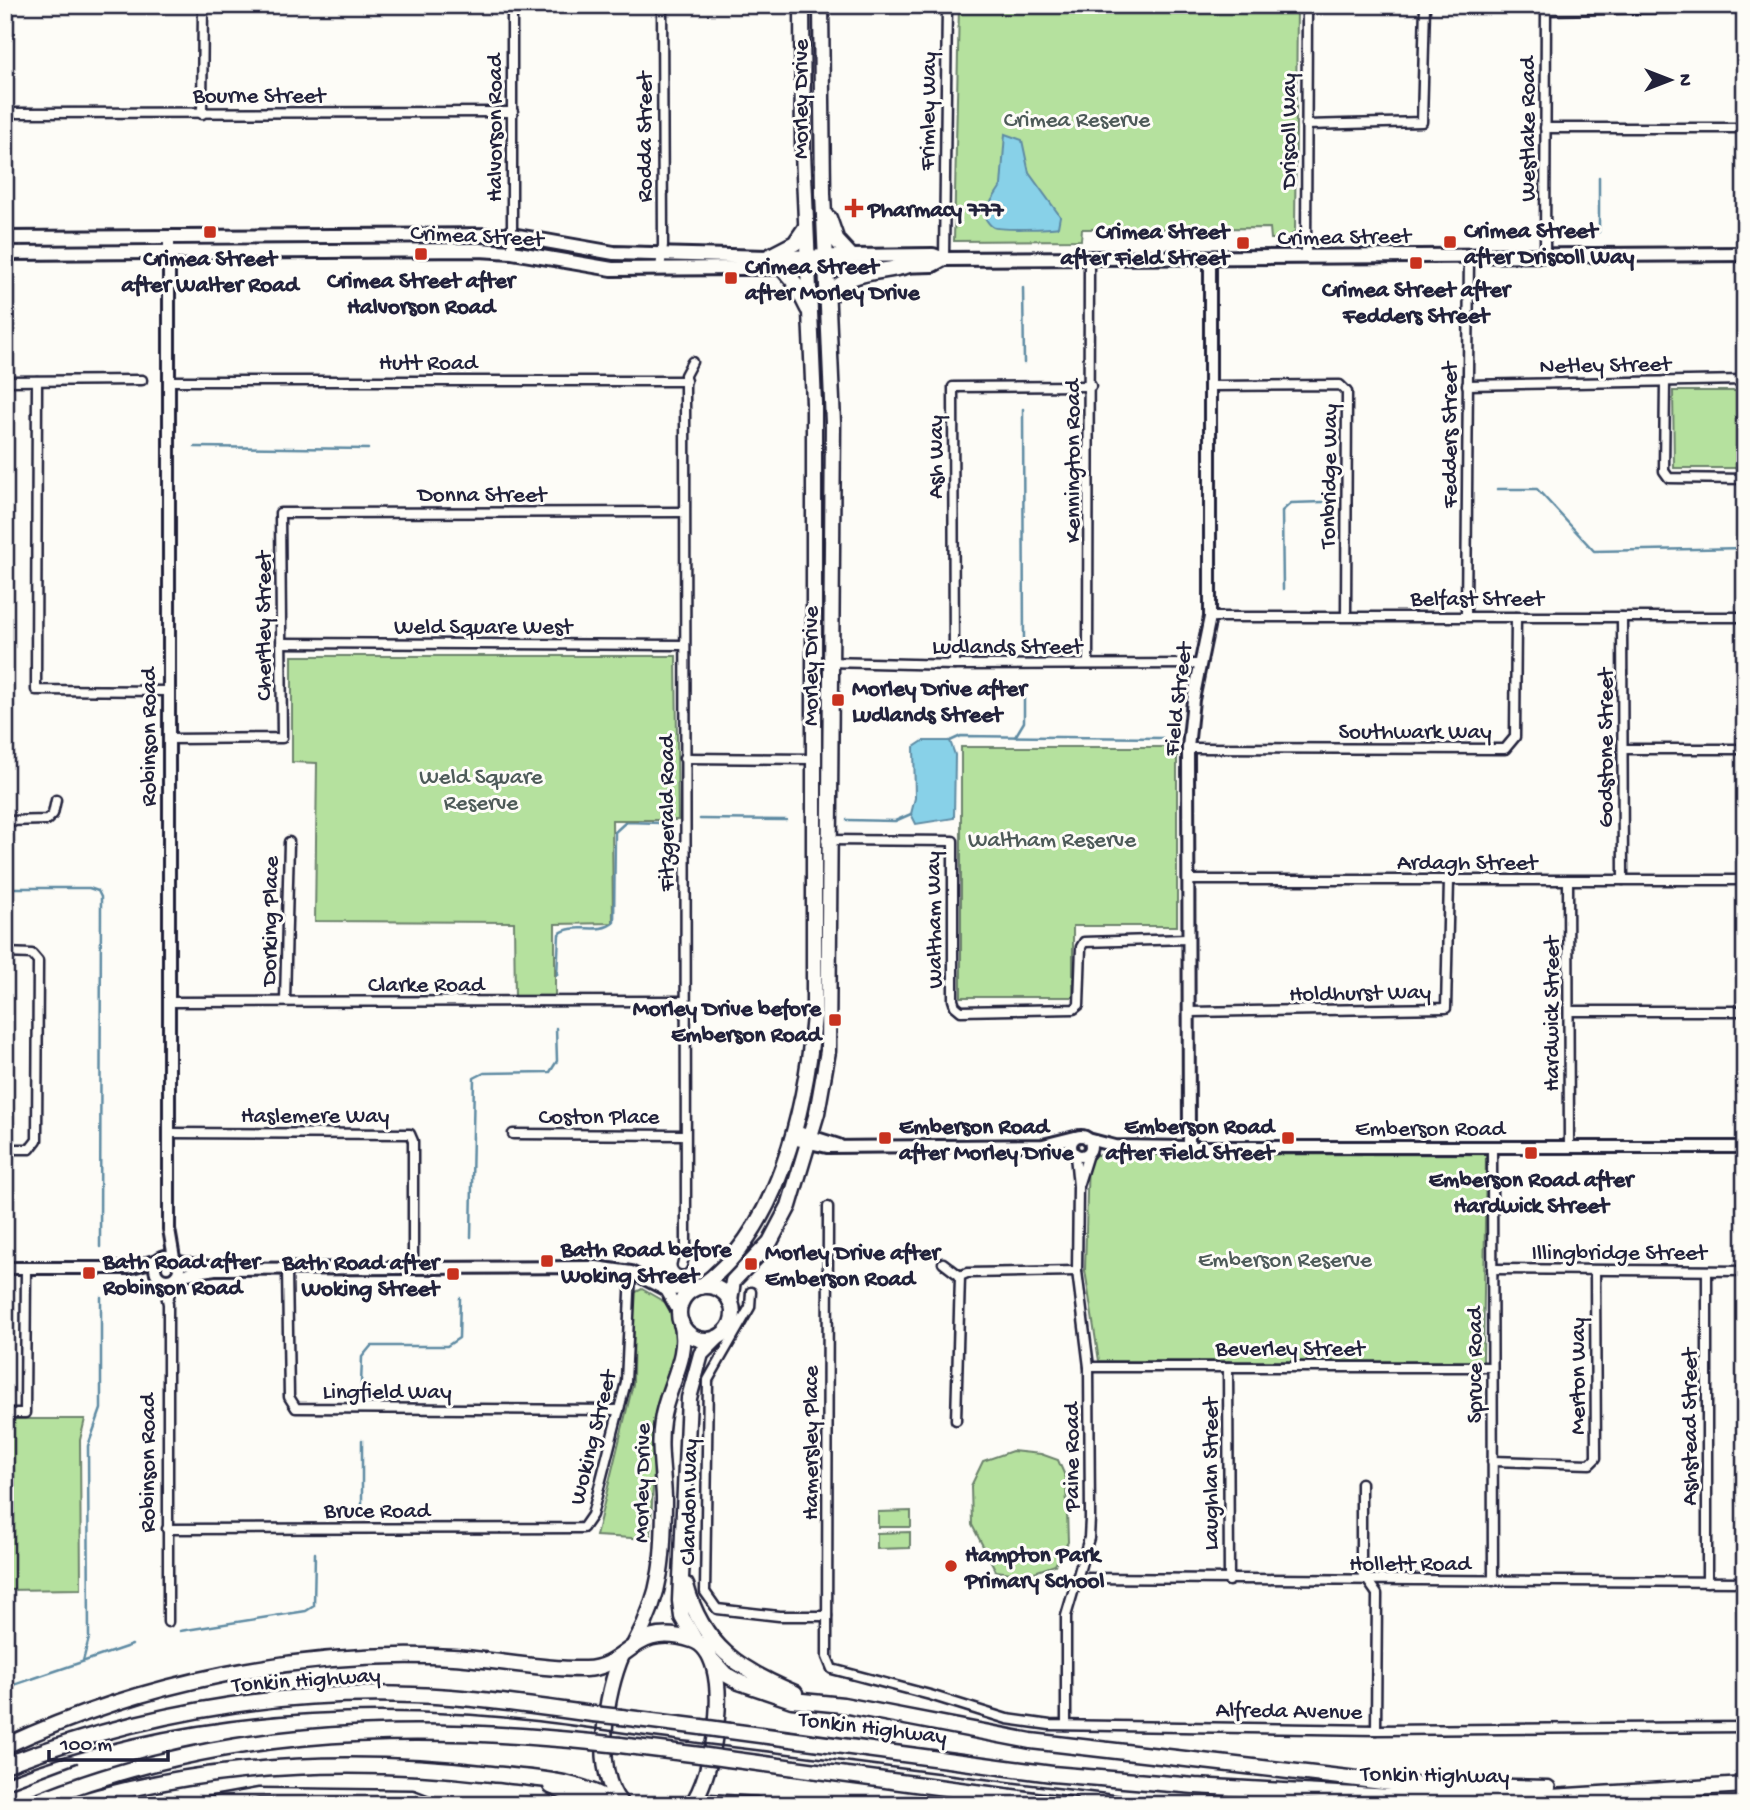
<svg xmlns="http://www.w3.org/2000/svg" width="1750" height="1810" font-family="'Gochi Hand',sans-serif">
<style>
.green{fill:#b5e19e;stroke:#6c826c;stroke-width:2}
.water{fill:#88d1e8;stroke:#5f8ba3;stroke-width:2}
.lines{fill:none;stroke-linecap:round;stroke-linejoin:round}
.stream{stroke:#5f8ba3;stroke-width:2.5}
.street-casing{stroke:#22223b;stroke-width:13}
.secondary-casing{stroke:#22223b;stroke-width:16}
.primary-casing{stroke:#22223b;stroke-width:18}
.highway-casing{stroke:#22223b;stroke-width:19}
.street{stroke:#fdfcf7;stroke-width:8}
.secondary{stroke:#fdfcf7;stroke-width:10}
.primary{stroke:#fdfcf7;stroke-width:12}
.highway{stroke:#fdfcf7;stroke-width:14}
.rail{stroke:#22223b;stroke-width:2.5}
.highway-bridge-casing{stroke:#22223b;stroke-width:19;stroke-linecap:butt}
.highway-bridge{stroke:#fdfcf7;stroke-width:14}
.poi-dot{fill:#c8321e;stroke:#fdfcf7;stroke-width:2.5}
.labels{text-anchor:middle;stroke-width:6;stroke-linejoin:round;paint-order:stroke}
.street-label{font-size:23px;fill:#22223b;stroke:#fdfcf7}
.park-label{font-size:23px;fill:#4e5b59;stroke:#fdfcf7}
.poi-label{font-size:23px;font-weight:bold;fill:#22223b;stroke:#fdfcf7;text-anchor:start}
</style>
<rect width="100%" height="100%" fill="#fdfcf7"/>
<filter id="ink" filterUnits="userSpaceOnUse"><feTurbulence type="fractalNoise" baseFrequency=".0143" numOctaves="2"/><feDisplacementMap in="SourceGraphic" scale="14" xChannelSelector="R" yChannelSelector="G"/><feConvolveMatrix kernelMatrix="1 2 1 2 8 2 1 2 1" color-interpolation-filters="sRGB"/></filter>
<g filter="url(#ink)">
<g class="green">
<polygon points="959,5 1297,5 1295,232 1287,239 1271,239 1270,228 1082,229 1081,240 954,241"/>
<polygon points="1745,391 1745,468 1674,468 1673,391"/>
<polygon points="292,656 676,656 678,820 612,820 613,923 555,924 555,997 515,997 514,922 315,921 317,763 292,762"/>
<polygon points="961,747 1177,747 1177,926 1073,926 1073,997 961,997"/>
<polygon points="1486,1154 1483,1361 1099,1361 1085,1270 1088,1155"/>
<polygon points="642,1289 687,1315 690,1323 656,1434 650,1539 596,1536 633,1384 634,1293"/>
<polygon points="5,1419 85,1419 80,1440 81,1589 5,1590"/>
<polygon points="1012,1451 1041,1454 1058,1460 1066,1478 1068,1542 1055,1565 1026,1575 996,1571 972,1525 971,1486 983,1461"/>
<polygon points="911,1511 911,1527 878,1527 878,1512"/>
<polygon points="910,1532 910,1548 877,1549 877,1533"/>
</g>
<g class="water">
<path d="M1005 134 1022 140 1029 173 1060 216 1058 227C1051 229 998 230 993 227 988 224 986 219 983 214L1001 186Z"/>
<polygon points="923,741 950,741 955,755 954,818 916,824 911,814 915,798 914,747"/>
</g>
<g class="lines">
<g class="stream">
<polyline points="1599,232 1599,177"/>
<polyline points="1023,288 1024,363"/>
<polyline points="1023,409 1024,647"/>
<polyline points="195,447 368,449"/>
<polyline points="1497,489 1537,489 1594,551 1745,548"/>
<polyline points="1283,589 1282,511 1291,503 1323,502"/>
<polyline points="1015,737 1024,722 1024,692"/>
<polyline points="950,741 961,736 1163,738"/>
<polyline points="700,819 786,820"/>
<polyline points="847,820 895,821 911,814"/>
<polyline points="5,888 89,888 98,891 101,897 100,1247"/>
<path d="M557 975 559 934C575 921 599 936 614 922L615 832 626 822 661 823"/>
<polyline points="471,1237 474,1078 484,1073 550,1072 557,1061 556,1028"/>
<polyline points="361,1385 362,1357 371,1346 447,1346 459,1338 460,1298"/>
<polyline points="362,1440 362,1505"/>
<polyline points="180,1631 306,1611 314,1606 315,1553"/>
<polyline points="83,1661 89,1638 88,1446 101,1409 101,1297"/>
<polyline points="5,1688 132,1645"/>
</g>
<defs>
<g id="street">
<polyline points="512,5 512,252"/>
<polyline points="1546,10 1668,8 1672,5"/>
<polyline points="5,113 513,112"/>
<polyline points="202,114 203,5"/>
<polyline points="1306,125 1422,122 1425,5"/>
<polyline points="1545,128 1745,128"/>
<polyline points="1545,254 1546,5"/>
<polyline points="1306,256 1307,5"/>
<polyline points="944,259 947,5"/>
<polyline points="660,269 663,245 662,5"/>
<polyline points="5,381 142,380"/>
<polyline points="37,381 36,690 168,691"/>
<polyline points="169,381 686,381"/>
<polyline points="1665,381 1664,471 1669,478 1745,479"/>
<polyline points="1467,385 1745,380"/>
<polyline points="1211,386 1340,385 1347,392 1346,616"/>
<polyline points="1466,616 1469,254"/>
<polyline points="1210,617 1745,617"/>
<polyline points="1622,617 1623,880"/>
<polyline points="282,643 684,645"/>
<polyline points="827,662 954,665 1200,664"/>
<polyline points="1088,664 1089,258"/>
<polyline points="954,665 953,387 1091,386"/>
<polyline points="169,739 282,738 280,513 684,512"/>
<polyline points="1188,748 1505,749 1515,737 1516,617"/>
<polyline points="1624,749 1745,749"/>
<polyline points="684,758 813,759"/>
<polyline points="5,821 47,820 53,814 56,800"/>
<polyline points="826,840 953,841 953,1000 955,1006 961,1011 1074,1009 1079,1005 1081,947 1084,942 1188,939"/>
<polyline points="1190,880 1745,880"/>
<polyline points="1568,881 1569,1147"/>
<polyline points="5,953 32,954 38,961 37,1140 30,1149 5,1149"/>
<polyline points="285,1001 289,842"/>
<polyline points="169,1002 684,1001"/>
<polyline points="1570,1011 1745,1011"/>
<polyline points="1190,1012 1446,1008 1449,880"/>
<polyline points="169,1133 410,1134 413,1141 413,1269"/>
<polyline points="513,1134 685,1135"/>
<polyline points="1492,1148 1493,1581"/>
<polyline points="1079,1183 1088,1154"/>
<polyline points="828,1207 827,1657 832,1669 930,1695 1007,1719 1050,1725 1376,1730 1745,1727"/>
<polyline points="943,1263 960,1276"/>
<polyline points="682,1265 686,1249 685,375 692,362"/>
<polyline points="287,1269 289,1397 296,1408 619,1410"/>
<polyline points="1492,1269 1745,1271"/>
<polyline points="1707,1272 1707,1582"/>
<polyline points="163,1280 168,1304 168,1622"/>
<polyline points="751,1292 750,1307 708,1380 705,1592 717,1609 779,1616 827,1616"/>
<polyline points="169,1297 172,1279"/>
<polyline points="1089,1367 1492,1367"/>
<polyline points="1228,1367 1229,1581"/>
<polyline points="5,1413 25,1413 26,1268"/>
<polyline points="956,1420 960,1276 967,1273 1077,1271"/>
<polyline points="1492,1461 1590,1464 1596,1458 1595,1271"/>
<polyline points="1361,1483 1361,1571 1377,1594 1376,1730"/>
<polyline points="167,1529 583,1528 592,1515 626,1382 631,1272"/>
<polyline points="1076,1578 1745,1582"/>
<polyline points="1066,1725 1066,1616 1089,1538 1090,1518 1089,1367 1077,1271 1078,1186 1075,1155"/>
<polyline points="192,1805 259,1793 413,1795 426,1800"/>
</g>
<g id="secondary">
<polyline points="169,237 169,1229 174,1258"/>
<polyline points="795,1131 839,1145"/>
<circle cx="1081" cy="1146" r="10"/>
<polyline points="792,1139 827,1147 1043,1145 1075,1137"/>
<polyline points="1088,1139 1115,1146 1189,1147 1745,1147"/>
<polyline points="1189,1147 1188,748 1193,700 1210,617 1210,257"/>
<circle cx="167" cy="1268" r="12"/>
<polyline points="178,1262 209,1267"/>
<polyline points="5,1268 128,1268 158,1260"/>
<polyline points="176,1276 215,1269 596,1267 631,1272 666,1290 695,1289"/>
<polyline points="666,1290 679,1313"/>
</g>
<g id="primary">
<polyline points="5,238 512,235 614,253 768,257 933,255 944,259 1745,254"/>
<polyline points="5,253 479,250 512,252 612,269 875,267"/>
<polyline points="897,266 933,265 944,259"/>
</g>
<g id="highway">
<polyline points="829,218 837,241 850,255"/>
<polyline points="768,257 795,243 806,227"/>
<polyline points="783,269 795,283 808,309"/>
<path d="M828 298C847 269 876 274 906 266"/>
<circle cx="706" cy="1313" r="27"/>
<path d="M700 1287C779 1231 806 1107 814 1016V403L803 152 802 5"/>
<polyline points="730,1301 733,1281 770,1242 789,1206 817,1113 828,1051 833,423 823,193 821,5"/>
<path d="M686 1585C702 1646 740 1670 795 1693"/>
<polyline points="695,1640 682,1617 680,1601 689,1398 701,1354 717,1338"/>
<path d="M635 1643C663 1592 664 1554 664 1497 663 1471 658 1447 662 1421 666 1387 691 1357 681 1322"/>
<polyline points="713,1661 725,1674 739,1682 792,1700 843,1705 1031,1741 1400,1784 1548,1788"/>
<polyline points="621,1717 701,1727"/>
<polyline points="730,1731 1052,1774 1195,1786 1392,1797 1551,1797 1745,1785"/>
<polyline points="620,1745 700,1755"/>
<path d="M5 1746C143 1682 301 1649 453 1657 497 1660 542 1670 585 1669 629 1668 632 1621 692 1640 737 1654 714 1778 691 1805"/>
<polyline points="728,1759 1072,1805"/>
<path d="M5 1765C135 1715 274 1690 413 1695 473 1697 533 1706 593 1714"/>
<polyline points="551,1786 594,1805"/>
<polyline points="694,1801 756,1805"/>
<path d="M621 1804C592 1770 606 1692 622 1655"/>
<path d="M27 1805C213 1729 394 1722 591 1742"/>
<path d="M70 1805C207 1763 351 1758 492 1774 538 1779 578 1779 619 1805"/>
</g>
</defs>
<use href="#street" class="street-casing"/>
<use href="#secondary" class="secondary-casing"/>
<use href="#primary" class="primary-casing"/>
<use href="#highway" class="highway-casing"/>
<use href="#street" class="street"/>
<use href="#secondary" class="secondary"/>
<use href="#primary" class="primary"/>
<use href="#highway" class="highway"/>
<g class="rail">
<path d="M5 1777C148 1723 303 1705 456 1714 537 1718 617 1733 698 1743 868 1763 1038 1788 1208 1805"/>
<polyline points="5,1790 77,1763"/>
</g>
<defs>
<g id="highway-bridge">
<polyline points="593,1714 621,1717"/>
<polyline points="701,1727 730,1731"/>
<polyline points="591,1742 620,1745"/>
<polyline points="700,1755 728,1759"/>
</g>
</defs>
<use href="#highway-bridge" class="highway-bridge-casing"/>
<use href="#highway-bridge" class="highway-bridge"/>
</g>
</g>
<g class="poi-dot">
<path d="M850.5 197.5h7v7h7v7h-7v7h-7v-7h-7v-7h7z"/>
<rect x="203" y="225" width="14" height="14" rx="3.5"/>
<rect x="1443" y="235" width="14" height="14" rx="3.5"/>
<rect x="1236" y="236" width="14" height="14" rx="3.5"/>
<rect x="414" y="247" width="14" height="14" rx="3.5"/>
<rect x="1409" y="256" width="14" height="14" rx="3.5"/>
<rect x="724" y="271" width="14" height="14" rx="3.5"/>
<rect x="831" y="693" width="14" height="14" rx="3.5"/>
<rect x="828" y="1013" width="14" height="14" rx="3.5"/>
<rect x="878" y="1131" width="14" height="14" rx="3.5"/>
<rect x="1281" y="1131" width="14" height="14" rx="3.5"/>
<rect x="1524" y="1146" width="14" height="14" rx="3.5"/>
<rect x="540" y="1254" width="14" height="14" rx="3.5"/>
<rect x="744" y="1257" width="14" height="14" rx="3.5"/>
<rect x="82" y="1266" width="14" height="14" rx="3.5"/>
<rect x="446" y="1267" width="14" height="14" rx="3.5"/>
<circle cx="951" cy="1566" r="7"/>
</g>
<g class="labels">
<g class="street-label">
<text x="259" y="102">Bourne Street</text>
<text transform="translate(799 99) rotate(-90)" y="8">Morley Drive</text>
<text transform="translate(926 111) rotate(-89)" y="8">Frimley Way</text>
<text transform="translate(493 128) rotate(-90)" y="8">Halvorson Road</text>
<text transform="translate(1526 129) rotate(-90)" y="8">Westlake Road</text>
<text transform="translate(1287 131) rotate(-90)" y="8">Driscoll Way</text>
<text transform="translate(643 137) rotate(-90)" y="8">Rodda Street</text>
<text transform="translate(477 234) rotate(3)" y="8">Crimea Street</text>
<text transform="translate(1344 235) rotate(-1)" y="8">Crimea Street</text>
<text x="428" y="369">Hutt Road</text>
<text transform="translate(1605 363) rotate(-1)" y="8">Netley Street</text>
<text transform="translate(1448 435) rotate(-90)" y="8">Fedders Street</text>
<text transform="translate(934 457) rotate(-90)" y="8">Ash Way</text>
<text transform="translate(1071 461) rotate(-90)" y="8">Kennington Road</text>
<text transform="translate(1327 476) rotate(-89)" y="8">Tonbridge Way</text>
<text x="482" y="501">Donna Street</text>
<text x="1477" y="605">Belfast Street</text>
<text x="483" y="633">Weld Square West</text>
<text transform="translate(262 626) rotate(-90)" y="8">Chertley Street</text>
<text x="1007" y="653">Ludlands Street</text>
<text transform="translate(809 666) rotate(-90)" y="8">Morley Drive</text>
<text transform="translate(1176 699) rotate(-83)" y="8">Field Street</text>
<text x="1415" y="738">Southwark Way</text>
<text transform="translate(147 737) rotate(-90)" y="8">Robinson Road</text>
<text transform="translate(1604 748) rotate(-90)" y="8">Godstone Street</text>
<text transform="translate(665 813) rotate(-90)" y="8">Fitzgerald Road</text>
<text x="1467" y="869">Ardagh Street</text>
<text transform="translate(932 920) rotate(-91)" y="8">Waltham Way</text>
<text transform="translate(268 921) rotate(-89)" y="8">Dorking Place</text>
<text x="426" y="991">Clarke Road</text>
<text transform="translate(1360 991) rotate(-1)" y="8">Holdhurst Way</text>
<text transform="translate(1550 1014) rotate(-90)" y="8">Hardwick Street</text>
<text x="315" y="1122">Haslemere Way</text>
<text x="599" y="1123">Coston Place</text>
<text x="1430" y="1135">Emberson Road</text>
<text x="1619" y="1259">Illingbridge Street</text>
<text x="1290" y="1355">Beverley Street</text>
<text transform="translate(1473 1365) rotate(-90)" y="8">Spruce Road</text>
<text transform="translate(1576 1376) rotate(-90)" y="8">Merton Way</text>
<text x="387" y="1398">Lingfield Way</text>
<text transform="translate(1688 1427) rotate(-90)" y="8">Ashstead Street</text>
<text transform="translate(591 1437) rotate(-76)" y="8">Woking Street</text>
<text transform="translate(809 1443) rotate(-90)" y="8">Hamersley Place</text>
<text transform="translate(1070 1457) rotate(-90)" y="8">Paine Road</text>
<text transform="translate(146 1463) rotate(-90)" y="8">Robinson Road</text>
<text transform="translate(1209 1474) rotate(-90)" y="8">Laughlan Street</text>
<text transform="translate(640 1483) rotate(-89)" y="8">Morley Drive</text>
<text transform="translate(687 1502) rotate(-89)" y="8">Clandon Way</text>
<text x="377" y="1517">Bruce Road</text>
<text x="1410" y="1570">Hollett Road</text>
<text transform="translate(306 1678) rotate(-4)" y="8">Tonkin Highway</text>
<text transform="translate(1289 1709) rotate(1)" y="8">Alfreda Avenue</text>
<text transform="translate(873 1726) rotate(7)" y="8">Tonkin Highway</text>
<text transform="translate(1435 1773) rotate(1)" y="8">Tonkin Highway</text>
</g>
<g class="park-label">
<text x="1077" y="126">Crimea Reserve</text>
<text x="481" y="783">Weld Square<tspan x="481" dy="26">Reserve</tspan></text>
<text x="1052" y="846">Waltham Reserve</text>
<text x="1285" y="1266">Emberson Reserve</text>
</g>
<g class="poi-label">
<text x="868" y="216">Pharmacy 777</text>
<text x="1464" y="237">Crimea Street<tspan x="1464" dy="26">after Driscoll Way</tspan></text>
<text x="1229" y="238" text-anchor="end">Crimea Street<tspan x="1229" dy="26">after Field Street</tspan></text>
<text x="210" y="265" text-anchor="middle">Crimea Street<tspan x="210" dy="26">after Walter Road</tspan></text>
<text x="745" y="273">Crimea Street<tspan x="745" dy="26">after Morley Drive</tspan></text>
<text x="421" y="287" text-anchor="middle">Crimea Street after<tspan x="421" dy="26">Halvorson Road</tspan></text>
<text x="1416" y="296" text-anchor="middle">Crimea Street after<tspan x="1416" dy="26">Fedders Street</tspan></text>
<text x="852" y="695">Morley Drive after<tspan x="852" dy="26">Ludlands Street</tspan></text>
<text x="821" y="1015" text-anchor="end">Morley Drive before<tspan x="821" dy="26">Emberson Road</tspan></text>
<text x="899" y="1133">Emberson Road<tspan x="899" dy="26">after Morley Drive</tspan></text>
<text x="1274" y="1133" text-anchor="end">Emberson Road<tspan x="1274" dy="26">after Field Street</tspan></text>
<text x="1531" y="1186" text-anchor="middle">Emberson Road after<tspan x="1531" dy="26">Hardwick Street</tspan></text>
<text x="561" y="1256">Bath Road before<tspan x="561" dy="26">Woking Street</tspan></text>
<text x="765" y="1259">Morley Drive after<tspan x="765" dy="26">Emberson Road</tspan></text>
<text x="103" y="1268">Bath Road after<tspan x="103" dy="26">Robinson Road</tspan></text>
<text x="439" y="1269" text-anchor="end">Bath Road after<tspan x="439" dy="26">Woking Street</tspan></text>
<text x="965" y="1561">Hampton Park<tspan x="965" dy="26">Primary School</tspan></text>
</g>
</g>
<rect width="1750" height="1810" fill="none" stroke="#fdfcf7" stroke-width="28"/>
<rect x="14" y="14" width="1722" height="1782" fill="none" stroke="#22223b" stroke-width="2.5" filter="url(#ink)"/>
<g transform="translate(1670 80) rotate(90)" stroke="#fdfcf7" stroke-width="5" paint-order="stroke">
<path d="M0-5L12 26L0 18L-12 26Z" fill="#22223b"/>
<text y="-10" font-size="19" font-weight="bold" text-anchor="middle" fill="#22223b">N</text>
</g>
<path d="M49 1750v10h119v-10" fill="none" stroke="#22223b" stroke-width="3.5"/>
<text x="60" y="1750" font-size="21" fill="#22223b" stroke="#fdfcf7" stroke-width="5" paint-order="stroke">100 m</text>
</svg>
